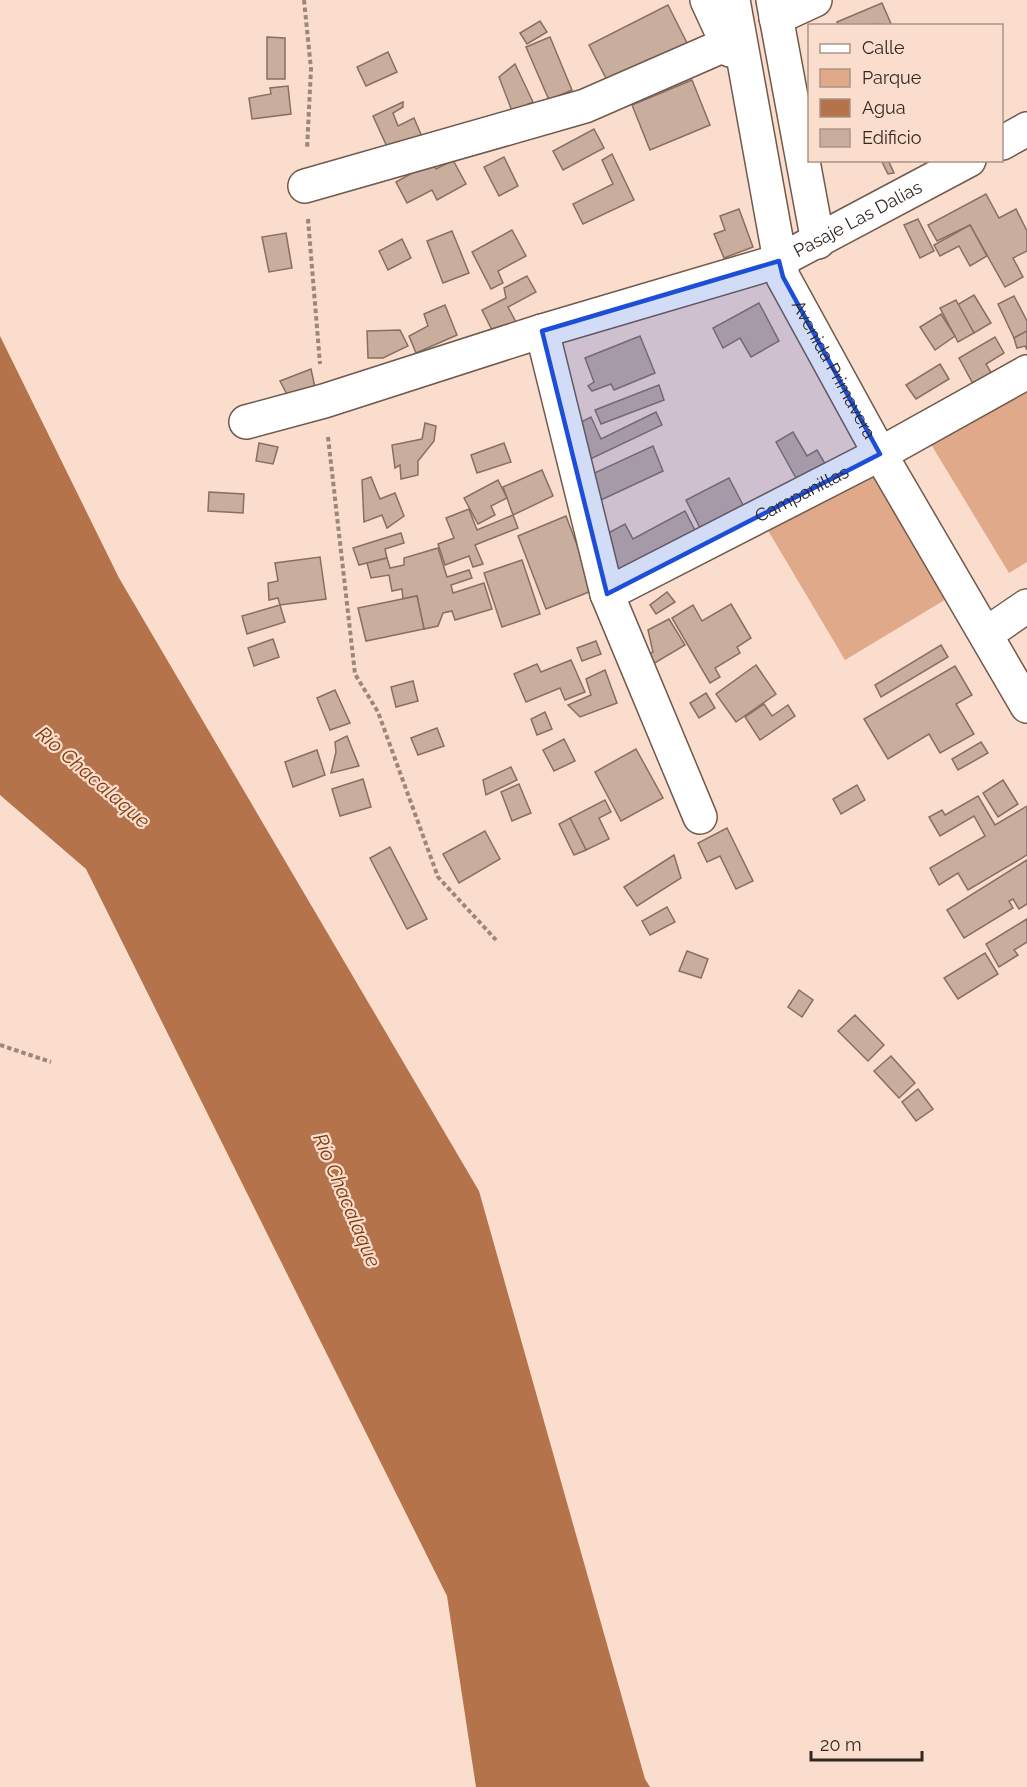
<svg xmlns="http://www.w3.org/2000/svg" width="1027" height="1787" font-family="Raleway,sans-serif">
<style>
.green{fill:#e0a989}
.water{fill:#b4734b}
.building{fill:#c9ad9e;stroke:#886f61;stroke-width:1.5}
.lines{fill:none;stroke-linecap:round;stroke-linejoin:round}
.minor-casing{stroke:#71594b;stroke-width:36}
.path{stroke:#9b877b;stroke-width:4;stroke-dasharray:4.5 3;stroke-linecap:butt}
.minor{stroke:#fff;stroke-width:33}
.marked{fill:#1d4ed8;fill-opacity:0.2;stroke:#1d4ed8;stroke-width:4.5;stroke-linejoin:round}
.labels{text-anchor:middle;stroke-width:4.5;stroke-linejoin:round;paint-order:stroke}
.street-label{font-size:18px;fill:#322821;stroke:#faddcd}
.water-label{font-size:20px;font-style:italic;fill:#7a3c0c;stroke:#faddcd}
</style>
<rect width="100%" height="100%" fill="#faddcd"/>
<g class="green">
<polygon points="1027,374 1027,562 1009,573 926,436"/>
<polygon points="866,460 948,598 845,660 763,522"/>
</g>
<polygon class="water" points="0,336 119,578 479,1191 645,1779 650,1787 476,1787 447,1596 86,869 0,795"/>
<g class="building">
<polygon points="882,3 892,26 879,24 838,26 837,22"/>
<polygon points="668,5 690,49 611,88 589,45"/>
<polygon points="540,21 547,32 527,44 520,33"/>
<polygon points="267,37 285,38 285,79 267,79"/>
<polygon points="550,37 572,90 549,100 526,47"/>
<polygon points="388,52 397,72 366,86 357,67"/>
<polygon points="515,64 533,102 512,111 499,77"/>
<polygon points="692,80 710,125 650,150 632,105"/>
<polygon points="288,86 291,114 252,119 249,98 271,94 270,88"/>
<polygon points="403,102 403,107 393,113 398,126 414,118 423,139 389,151 373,116"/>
<polygon points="594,129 604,148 563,170 553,151"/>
<polygon points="612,154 634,200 583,224 573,204 613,184 602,160"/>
<polygon points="504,157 518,186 499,196 484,167"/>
<polygon points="453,160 466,184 437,200 432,190 407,203 396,182 432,162 436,169"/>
<polygon points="881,160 888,160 894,173 888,174"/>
<polygon points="986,194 999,218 1016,209 1027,231 1027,251 1013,258 1023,277 1005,287 970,225 937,241 928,225"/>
<polygon points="739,209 753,247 724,258 714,234 725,230 720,216"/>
<polygon points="918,219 934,251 920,258 904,225"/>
<polygon points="970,225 987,256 970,266 959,246 940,256 934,245"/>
<polygon points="512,230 526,256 498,271 503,283 491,289 472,252"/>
<polygon points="452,231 469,273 443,283 427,241"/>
<polygon points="286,233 292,268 269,272 262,237"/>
<polygon points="402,239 411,258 388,270 379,251"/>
<polygon points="527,276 536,292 508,307 517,324 495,336 482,310 506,298 504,288"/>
<polygon points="974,295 991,323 974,333 957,305"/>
<polygon points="1014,296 1027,321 1027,331 1014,338 998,304"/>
<polygon points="956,300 974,333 958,342 940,308"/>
<polygon points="759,303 779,341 751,357 740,338 723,348 713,328"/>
<polygon points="445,305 457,335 416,353 409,336 428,326 424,314"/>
<polygon points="941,314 955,336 935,350 920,327"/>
<polygon points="400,330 408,346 383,358 368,358 367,331"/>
<polygon points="1027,331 1027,350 1025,346 1017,348 1014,338"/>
<polygon points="640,336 655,373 614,390 611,384 592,391 588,386 594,382 585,358"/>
<polygon points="995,337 1004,353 986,364 997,383 978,393 959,358"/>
<polygon points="940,364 949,379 916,399 906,385"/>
<polygon points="311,369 316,392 290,400 280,381"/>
<polygon points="659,385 664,400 601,424 595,410"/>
<polygon points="656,412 662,425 584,462 569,428 591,417 601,439"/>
<polygon points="425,423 436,426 434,441 418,461 418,475 401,479 400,465 395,468 392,445 422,439"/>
<polygon points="793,432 807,456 817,450 830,472 802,489 776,442"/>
<polygon points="259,443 278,447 273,464 256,461"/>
<polygon points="504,443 511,462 477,473 471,455"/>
<polygon points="653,446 663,471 601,500 590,475"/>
<polygon points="542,470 553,496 513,515 503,487"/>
<polygon points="371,477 380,499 395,493 404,516 387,528 382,515 364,522 362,480"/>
<polygon points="729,478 744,507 701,530 686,500"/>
<polygon points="498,480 507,498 491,506 495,515 478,524 464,498"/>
<polygon points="209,492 244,494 243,513 208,511"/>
<polygon points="469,509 477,530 513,515 518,528 475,545 483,564 473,567 469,556 445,565 438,544 454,538 446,518"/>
<polygon points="685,511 697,534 616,577 597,539 625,524 633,539"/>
<polygon points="566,516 594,590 546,609 518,536"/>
<polygon points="401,533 404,543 385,549 387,558 359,565 353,548"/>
<polygon points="438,548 447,577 469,570 472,578 451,585 453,593 484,583 492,609 455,620 452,611 443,613 438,626 424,629 417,596 403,599 402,589 392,591 389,575 371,578 367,563 387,558 390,568 404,565 404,558"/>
<polygon points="320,557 326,599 280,605 278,598 269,600 268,583 278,581 275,563"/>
<polygon points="522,560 540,614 502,627 484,573"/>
<polygon points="667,592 675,602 656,614 650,605"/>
<polygon points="417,596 424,629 366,641 358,608"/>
<polygon points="731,604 751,638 737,647 740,653 715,668 720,677 710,683 672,618 693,605 702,621"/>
<polygon points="280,605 285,622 247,634 242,616"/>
<polygon points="669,619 685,645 648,667 643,657 653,652 648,630"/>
<polygon points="273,639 279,657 254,666 248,648"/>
<polygon points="596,641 601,654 582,661 577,648"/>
<polygon points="941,645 948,657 881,697 875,685"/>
<polygon points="571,660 585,692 565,700 560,688 526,702 514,674 537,664 541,672"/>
<polygon points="756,665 776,694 736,722 716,694"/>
<polygon points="955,666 972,695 956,704 974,734 940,753 929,734 888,759 864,719"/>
<polygon points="605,670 617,703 580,717 568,705 591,695 586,679"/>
<polygon points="413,681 418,701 396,707 391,687"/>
<polygon points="335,690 350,723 330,730 317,698"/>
<polygon points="706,693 715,708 699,718 690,703"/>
<polygon points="764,704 772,716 788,705 795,716 760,740 745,717"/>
<polygon points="545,712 552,729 537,735 531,719"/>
<polygon points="437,728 444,746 418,755 411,738"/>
<polygon points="347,736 359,766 331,773 336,752 335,742"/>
<polygon points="564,739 575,761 554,771 543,750"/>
<polygon points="981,742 988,753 958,770 952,759"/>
<polygon points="636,749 663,798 621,821 595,772"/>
<polygon points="317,750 325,775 293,787 285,762"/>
<polygon points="511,767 517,780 486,795 483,780"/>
<polygon points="363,779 371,807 340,816 332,789"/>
<polygon points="1003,780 1018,804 998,817 983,793"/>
<polygon points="519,784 531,813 512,821 501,792"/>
<polygon points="857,785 865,800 841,814 833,799"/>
<polygon points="978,796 995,825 1027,806 1027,855 968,890 958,873 939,885 930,868 985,836 974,816 940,836 929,817 942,810 945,815"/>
<polygon points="605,800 611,812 599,818 609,839 586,850 570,818"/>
<polygon points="570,818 586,850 574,855 559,824"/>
<polygon points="727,828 753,881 736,889 720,856 707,862 698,843"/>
<polygon points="485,831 500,859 459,883 443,854"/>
<polygon points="390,847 427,919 407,929 370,858"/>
<polygon points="674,855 681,878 637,906 624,887"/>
<polygon points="1027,860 1027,904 1019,909 1013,899 1009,901 1013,908 964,938 947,910"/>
<polygon points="667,907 675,922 650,935 642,921"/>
<polygon points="1027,919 1027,942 1014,950 1018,955 999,967 986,944"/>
<polygon points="687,951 708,959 701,978 679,971"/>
<polygon points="985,953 998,974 958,999 944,978"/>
<polygon points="799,990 813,1000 802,1017 788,1007"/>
<polygon points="855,1015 884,1045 868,1061 838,1031"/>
<polygon points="891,1056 915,1083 899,1098 874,1071"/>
<polygon points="918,1089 933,1109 916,1121 902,1102"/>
</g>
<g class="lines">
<defs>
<g id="minor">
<polyline points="707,0 730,50"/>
<path id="s1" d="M733 0 783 277 880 454 1027 706"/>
<polyline points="773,0 818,242"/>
<polyline points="776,18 815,0"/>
<polyline points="1002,143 1027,129"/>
<polyline points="305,186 585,106 727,44"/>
<polyline points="542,331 607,594 700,817"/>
<path id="s2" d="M246 422 324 401 542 331 779 261 969 160"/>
<path id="s3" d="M607 594 880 454 1027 372"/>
<polyline points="986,634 1027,606"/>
</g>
</defs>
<use href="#minor" class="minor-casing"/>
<g class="path">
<polyline points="304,0 311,69 307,149"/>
<polyline points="308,219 320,364"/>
<polyline points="328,437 355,674 378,712 438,877 496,940"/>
<polyline points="0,1045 51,1062"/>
</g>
<use href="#minor" class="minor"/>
</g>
<path class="marked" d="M779 261 783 277 880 454 607 594 542 331Z"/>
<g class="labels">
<g class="street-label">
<text dy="6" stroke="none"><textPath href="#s2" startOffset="646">Pasaje Las Dalias</textPath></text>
<text dy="6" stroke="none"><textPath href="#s1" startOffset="387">Avenida Primavera</textPath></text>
<text dy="6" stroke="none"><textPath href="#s3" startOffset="219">Campanillas</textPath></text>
</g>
<g class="water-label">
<text transform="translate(93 777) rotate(41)" y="7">Río Chacalaque</text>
<text transform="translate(347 1200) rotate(67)" y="7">Río Chacalaque</text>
</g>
</g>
<rect x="808" y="24" width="195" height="138" fill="#faddcd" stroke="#aa9588" stroke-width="1.5"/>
<rect x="820" y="44" width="30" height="9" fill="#ffffff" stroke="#aa9588" stroke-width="1.5"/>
<text x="862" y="54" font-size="18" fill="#322821">Calle</text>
<rect x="820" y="69" width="30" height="18" fill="#e0a989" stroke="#aa9588" stroke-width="1.5"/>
<text x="862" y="84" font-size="18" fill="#322821">Parque</text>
<rect x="820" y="99" width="30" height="18" fill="#b4734b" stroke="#aa9588" stroke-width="1.5"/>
<text x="862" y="114" font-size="18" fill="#322821">Agua</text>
<rect x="820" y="129" width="30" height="18" fill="#c9ad9e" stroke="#aa9588" stroke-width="1.5"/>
<text x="862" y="144" font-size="18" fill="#322821">Edificio</text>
<path d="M811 1751v9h111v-9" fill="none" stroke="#322821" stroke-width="3"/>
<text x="820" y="1751" font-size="18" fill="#322821" stroke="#faddcd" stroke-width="4.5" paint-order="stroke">20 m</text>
</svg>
